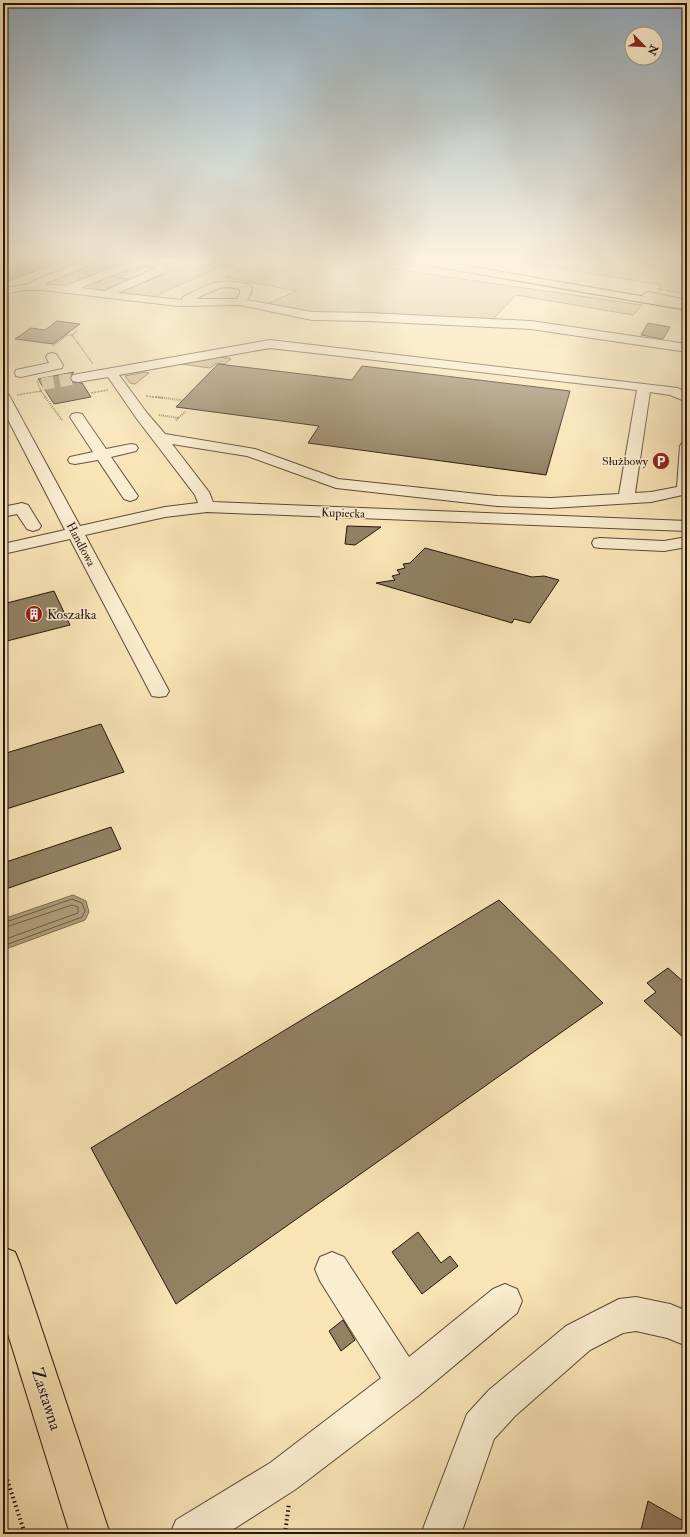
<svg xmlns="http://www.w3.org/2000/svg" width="690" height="1537" font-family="'IM FELL Double Pica',serif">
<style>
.green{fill:#d5c199;stroke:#7c6c52}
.water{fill:#b19e7c;stroke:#79684f}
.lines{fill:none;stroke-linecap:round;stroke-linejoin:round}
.shore{stroke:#6a5a44;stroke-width:1}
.building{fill:#938164;stroke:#24160c}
.minor-tunnel{stroke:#d9c59c;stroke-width:12;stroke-dasharray:12 6;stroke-linecap:butt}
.minor-casing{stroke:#594a36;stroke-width:2}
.major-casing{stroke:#24160c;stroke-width:2}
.highway-casing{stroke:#24160c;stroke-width:2}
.path-far2{stroke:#24160c;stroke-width:1.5;stroke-dasharray:0.5 1;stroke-linecap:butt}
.path-far1{stroke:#24160c;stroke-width:2;stroke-dasharray:0.5 1.5;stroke-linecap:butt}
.path{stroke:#24160c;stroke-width:4;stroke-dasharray:1.5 3;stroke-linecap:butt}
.minor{fill:#fbedd0;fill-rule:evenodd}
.major{fill:#f9e4b6;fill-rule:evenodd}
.highway{fill:#f9e4b6;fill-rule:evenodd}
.labels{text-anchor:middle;stroke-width:3;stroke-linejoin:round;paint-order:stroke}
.far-poi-label{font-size:12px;fill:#24160c;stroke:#fbedd0;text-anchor:end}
.far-street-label{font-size:12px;fill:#24160c;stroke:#fbedd0}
.poi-label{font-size:14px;fill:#24160c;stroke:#fbedd0;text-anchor:start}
.near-street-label{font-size:17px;fill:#24160c;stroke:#fbedd0}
</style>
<rect width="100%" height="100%" fill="#f9e4b6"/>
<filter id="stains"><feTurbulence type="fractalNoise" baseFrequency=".005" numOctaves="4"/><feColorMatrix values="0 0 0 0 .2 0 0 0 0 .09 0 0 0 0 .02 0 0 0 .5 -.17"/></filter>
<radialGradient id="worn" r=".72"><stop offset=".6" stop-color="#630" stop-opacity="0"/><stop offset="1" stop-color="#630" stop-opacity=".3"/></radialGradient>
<g class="green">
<path d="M107 258H318L642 305 633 315 516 295 493 319 377 313 306 312 267 304 296 291 225 277 240 270 222 266 151 298 118 293 168 273 173 269C169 260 141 259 131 261L70 286 63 287 42 284Z"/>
<polygon points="498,258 610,258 687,270 687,294 658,289 661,285"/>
<path d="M140 263 154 267 153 269 145 267 134 272 127 271 129 273 117 278 133 279C119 285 91 299 78 287L87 283 92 284Z"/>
<polygon points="215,357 229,358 231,359 225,364 217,363 210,368 181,364"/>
<polygon points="145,372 149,373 135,384 130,383 125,376"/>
</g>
<g class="water">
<polygon points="116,259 128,261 93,276 81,273"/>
<polygon points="73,895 86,901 89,912 85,920 3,950 3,919"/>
</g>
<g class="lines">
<g class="shore">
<polyline points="3,923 72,899 82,903 85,911 82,917 3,946"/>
<polyline points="3,928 72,905 78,907 78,913 3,940"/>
</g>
</g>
<g class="building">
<polygon points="3,258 65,258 65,260 3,283"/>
<polygon points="57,321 80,324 53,344 15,339 31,328 45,330"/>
<polygon points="648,323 670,327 663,339 641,335"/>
<polygon points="218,364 352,380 362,366 570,391 546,475 308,443 319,426 176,407"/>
<polygon points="74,372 70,377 72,382 82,383 91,397 54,404 38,379"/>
<polygon points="347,526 381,527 355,545 345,544"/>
<polygon points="425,548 532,577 544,576 559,580 530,623 514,619 512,623 376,583 395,580 392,576 400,574 397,570 405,568 403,564 410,563"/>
<polygon points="54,591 70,625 3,642 3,604"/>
<polygon points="101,724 124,772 3,810 3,754"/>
<polygon points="111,827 121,849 3,890 3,863"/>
<polygon points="499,900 603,1003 176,1304 91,1148"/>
<polygon points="668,968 687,985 687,1041 644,1001 656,992 647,983"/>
<polygon points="418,1232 441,1263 450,1256 458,1266 422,1294 392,1252"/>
<polygon points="343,1320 355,1340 341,1351 329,1331"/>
<polygon points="648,1501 687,1523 687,1534 640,1534"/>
</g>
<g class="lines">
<polyline class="minor-tunnel" points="42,384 78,378"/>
<defs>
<g id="minor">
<path d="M146 259 165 264 167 269 163 273 118 293 182 300 183 297C209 284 220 277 250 285 254 290 250 295 247 300L312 312 368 313 531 321 687 344V352L531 329 368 321 312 320 240 305 178 306 42 290H25L3 294V288L30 284 33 281 83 261 87 262 88 264 87 266 44 284 65 286 130 261ZM146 265 156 268 104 291 80 288 136 266ZM229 287 240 289V293L237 299H195L219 288Z"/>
<polygon points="648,292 687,300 687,306 644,297 642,295"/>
<path d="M270 340 678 388 687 393V402L670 395 650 392 635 493 651 492 677 487 680 446 682 443 687 442V494L651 502 551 508 497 506 336 488 247 456 172 444 209 492 213 502 687 521V531L207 512 165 517 85 535 169 691 166 696 159 697 152 696 70 539 3 554V544L65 530 3 410V393L8 394 10 397 80 526 165 507 198 503 195 495 137 419 108 377 78 382 73 381 71 378 73 375 78 374ZM270 348 637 390 619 494 551 498 497 496 338 479 255 449 165 434 147 413 119 375Z"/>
<polygon points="52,353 56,354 63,365 62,368 21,377 16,376 15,373 16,370 49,363 46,357 48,354"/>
<polygon points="77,413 82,414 106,449 131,444 136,445 138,448 136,451 111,457 138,496 136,499 130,501 124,499 98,460 75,464 70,463 68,460 70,457 93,452 70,417 72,414"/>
<polygon points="22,503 28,505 41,526 39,529 33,531 27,529 17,514 3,517 3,507"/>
<polygon points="687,537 687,547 664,551 600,548 594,547 592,543 594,539 600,538 664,541"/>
<polygon points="332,1252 344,1257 409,1357 493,1289 505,1284 517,1289 522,1301 517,1313 418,1396 296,1489 226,1534 170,1534 176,1520 270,1463 381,1378 320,1281 315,1269 320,1257"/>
<polygon points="636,1297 670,1304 687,1311 687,1346 667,1338 636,1331 623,1333 590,1350 515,1416 494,1439 461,1534 421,1534 467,1414 489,1390 566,1326 619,1299"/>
</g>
<polygon id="major" points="3,1247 15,1252 20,1264 110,1534 70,1534 3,1318"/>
<polygon id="highway" points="398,258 422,258 687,304 687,310 403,261"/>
</defs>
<use href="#minor" class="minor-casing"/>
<use href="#major" class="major-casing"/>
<use href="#highway" class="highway-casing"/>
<g class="path-far2">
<polyline points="72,335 93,364"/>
<polyline points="53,346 67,335 72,335 77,331"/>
<polyline points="41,391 46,398"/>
<polyline points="91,393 108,390"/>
<polyline points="17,395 41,391 37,381"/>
<polyline points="146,396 164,398"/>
</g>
<g class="path-far1">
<polyline points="45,397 62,420"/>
<polyline points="156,397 181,400"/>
<polyline points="159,415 179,418"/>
<polyline points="176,420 186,411"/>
</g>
<g class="path">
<polyline points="3,1467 25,1534"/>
<polyline points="285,1534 289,1503"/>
</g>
<use href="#minor" class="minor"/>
<use href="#major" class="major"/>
<use href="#highway" class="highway"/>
</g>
<linearGradient id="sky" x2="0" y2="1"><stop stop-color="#92abbd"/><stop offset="0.55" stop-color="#fcf3de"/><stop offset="1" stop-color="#fcf3de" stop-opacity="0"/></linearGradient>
<rect width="690" height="473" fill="url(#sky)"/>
<defs>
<symbol id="parking-disc" viewBox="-11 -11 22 22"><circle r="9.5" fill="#8f2418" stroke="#fbedd0"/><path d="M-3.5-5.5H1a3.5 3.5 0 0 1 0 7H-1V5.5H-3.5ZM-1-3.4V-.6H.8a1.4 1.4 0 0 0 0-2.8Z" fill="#fff"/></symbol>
<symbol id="building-disc" viewBox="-11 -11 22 22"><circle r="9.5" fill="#8f2418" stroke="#fbedd0"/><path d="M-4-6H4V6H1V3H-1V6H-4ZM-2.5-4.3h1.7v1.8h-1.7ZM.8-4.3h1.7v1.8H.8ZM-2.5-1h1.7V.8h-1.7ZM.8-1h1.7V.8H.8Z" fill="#fff"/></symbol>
</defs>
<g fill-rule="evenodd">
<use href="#parking-disc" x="651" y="451" width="20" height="20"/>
<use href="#building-disc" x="24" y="604" width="20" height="20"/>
</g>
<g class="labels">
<g class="far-poi-label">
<text x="648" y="465">Służbowy</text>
</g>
<g class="far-street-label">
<text transform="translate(343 513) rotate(2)" y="4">Kupiecka</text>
<text transform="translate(81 544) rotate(62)" y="4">Handlowa</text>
</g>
<g class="poi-label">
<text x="47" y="619">Koszałka</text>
</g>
<g class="near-street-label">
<text transform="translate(47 1399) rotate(72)" y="6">Zastawna</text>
</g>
</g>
<rect width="690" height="1537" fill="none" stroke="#f9e4b6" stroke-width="16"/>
<rect x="4" y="4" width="682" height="1529" fill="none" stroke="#24160c" stroke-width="2"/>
<rect x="8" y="8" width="674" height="1521" fill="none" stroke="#24160c"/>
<g transform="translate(644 46) rotate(114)"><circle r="19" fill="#fbedd0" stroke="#a59782"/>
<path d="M0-3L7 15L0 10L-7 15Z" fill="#8f2418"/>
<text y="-6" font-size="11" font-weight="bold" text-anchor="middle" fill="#24160c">N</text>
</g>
<rect width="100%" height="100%" filter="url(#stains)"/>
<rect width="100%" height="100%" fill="url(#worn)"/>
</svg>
